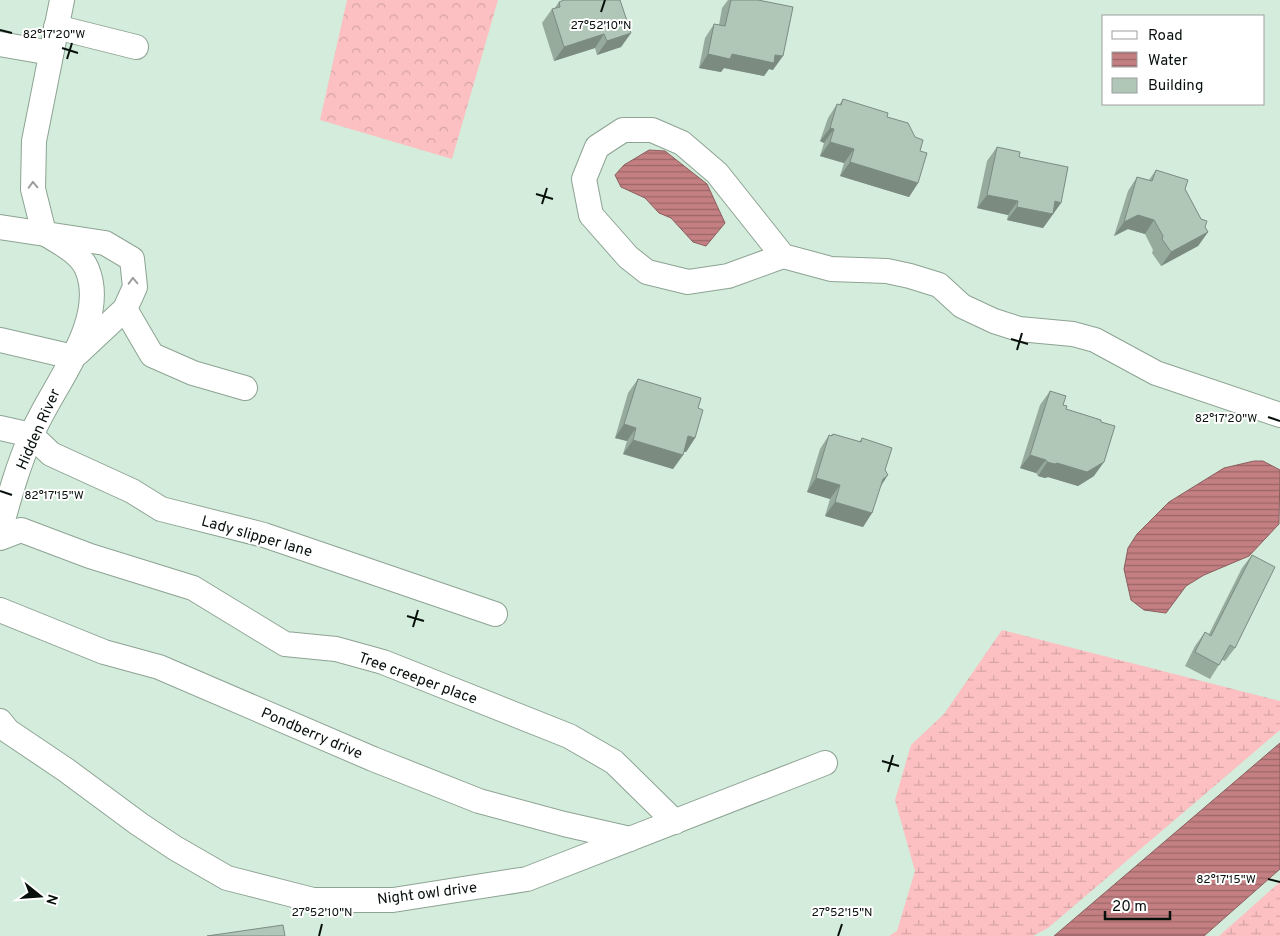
<svg xmlns="http://www.w3.org/2000/svg" width="1280" height="936" font-family="Overpass,sans-serif">
<style>
.forest{fill:url(#forest-crowns)}
.wetland{fill:url(#wetland-marsh)}
.water{fill:url(#water-rules);stroke:#8b5e5e}
.lines{fill:none;stroke-linecap:round;stroke-linejoin:round}
.minor-casing{stroke:#8da393;stroke-width:26}
.minor{stroke:#fff;stroke-width:24}
.wall{fill:#97ab9d}
.shaded-wall{fill:#7b8b80}
.building{fill:#b0c7b7;stroke:#7b8b80}
.oneway{stroke:#9c9f9d}
.ticks{fill:none;stroke:#08100b;stroke-width:2}
.labels{text-anchor:middle;stroke-width:4;stroke-linejoin:round;paint-order:stroke}
.street-label{font-size:15px;fill:#08100b;stroke:#fff}
.ticks-label{font-size:12px;text-anchor:middle;fill:#08100b;stroke:#fff;stroke-width:4;stroke-linejoin:round;paint-order:stroke}
</style>
<defs>
<pattern id="forest-crowns" width="20" height="18" patternUnits="userSpaceOnUse" patternTransform="scale(1.25)"><rect width="20" height="18" fill="#fcc0c2"/><path d="M2 6a3 3 0 1 1 6 0M12 15a3 3 0 1 1 6 0" fill="none" stroke="#d6a4a5"/></pattern>
<pattern id="wetland-marsh" width="20" height="14" patternUnits="userSpaceOnUse" patternTransform="scale(1.25)"><rect width="20" height="14" fill="#fcc0c2"/><path d="M1 5h8M5 5V1M11 12h8M15 12V8" fill="none" stroke="#d6a4a5"/></pattern>
<pattern id="water-rules" width="6" height="5" patternUnits="userSpaceOnUse" patternTransform="scale(1.25)"><rect width="6" height="5" fill="#c37f82"/><path d="M0 2.5h6" fill="none" stroke="#9c6769"/></pattern>
</defs>
<rect width="100%" height="100%" fill="#d4ecdb"/>
<polygon class="forest" points="347,0 498,0 452,159 320,120"/>
<g class="wetland">
<polygon points="1002,630 1280,701 1280,730 1048,928 1033,936 889,936 897,931 915,871 895,800 911,745 944,714"/>
<polygon points="1280,882 1280,936 1219,936"/>
</g>
<g class="water">
<polygon points="649,150 665,151 707,184 725,223 706,246 693,242 671,218 659,213 645,198 621,187 615,175 624,165"/>
<polygon points="1254,461 1263,461 1280,470 1279,524 1249,556 1204,575 1186,586 1166,613 1144,610 1131,600 1124,569 1128,548 1137,534 1169,502 1224,468"/>
<polygon points="1280,743 1280,869 1204,936 1054,936"/>
</g>
<g class="lines">
<defs>
<g id="minor">
<polyline points="56,27 136,47"/>
<polyline points="0,44 51,53"/>
<polyline points="0,227 105,243 132,259 135,287 125,309 78,353"/>
<polyline points="44,233 33,189 34,141 62,0"/>
<polyline points="783,256 728,276 688,282 647,272 628,257 591,215 584,179 597,147 623,130 652,130 682,143 717,173 783,256 831,269 887,271 910,276 939,285 962,306 994,321 1019,329 1073,334 1095,340 1156,373 1280,415"/>
<polyline points="125,309 152,355 193,373 245,388"/>
<polyline points="0,340 73,357"/>
<polyline points="0,428 31,435 51,454 132,491 161,509 264,535 495,614"/>
<path d="M0 531C9 498 18 465 32 434 52 386 109 322 87 269 80 252 58 242 44 233"/>
<polyline points="0,538 21,530 90,556 193,588 285,644 336,649 383,662 569,736 614,762 675,822"/>
<polyline points="0,610 104,652 159,667 373,759 479,801 564,824 630,839"/>
<polyline points="0,721 8,731 66,770 139,824 175,848 227,878 313,900 393,900 527,879 825,763"/>
</g>
</defs>
<use href="#minor" class="minor-casing"/>
<use href="#minor" class="minor"/>
</g>
<g class="wall">
<polygon points="728,0 758,0 773,70 769,69 764,76 724,68 721,72 699,68 705,38 714,24 719,25 722,8"/>
<polygon points="559,2 631,33 621,47 597,55 595,48 554,61 542,23 552,9 554,9"/>
<polygon points="843,99 887,117 920,151 918,183 909,197 840,176 844,163 820,156 824,143 820,141 828,118 837,104 839,105"/>
<polygon points="997,147 1019,157 1061,203 1043,228 1007,220 1008,215 977,208 987,161"/>
<polygon points="1156,170 1185,189 1208,232 1198,246 1161,266 1152,253 1153,250 1145,234 1128,229 1114,236 1128,191 1137,177 1149,180"/>
<polygon points="638,379 695,438 686,452 684,452 683,455 673,469 623,454 627,441 615,438 628,393"/>
<polygon points="1050,391 1066,409 1094,476 1078,486 1048,477 1045,478 1038,476 1036,473 1020,468 1040,405"/>
<polygon points="833,434 859,442 862,438 880,487 872,513 863,527 825,516 830,499 807,492 820,449 829,435 831,435"/>
<polygon points="1252,555 1235,648 1225,661 1222,660 1210,679 1185,666 1195,646 1205,632 1209,634 1242,568"/>
</g>
<g class="shaded-wall">
<polygon points="631,33 621,47 597,55 607,41"/>
<polygon points="604,34 595,48 554,61 564,47"/>
<polygon points="708,54 775,55 783,56 773,70 769,69 764,76 724,68 721,72 699,68"/>
<polygon points="830,128 834,129 824,143 820,141"/>
<polygon points="830,142 854,149 844,163 820,156"/>
<polygon points="850,162 918,183 909,197 840,176"/>
<polygon points="987,195 1018,201 1008,215 977,208"/>
<polygon points="1055,201 1061,203 1043,228 1007,220 1017,207"/>
<polygon points="1138,215 1154,220 1145,234 1128,229 1114,236 1124,222"/>
<polygon points="1208,232 1198,246 1161,266 1171,252"/>
<polygon points="624,424 636,428 627,441 615,438"/>
<polygon points="688,436 695,438 686,452 679,450"/>
<polygon points="633,440 683,455 673,469 623,454"/>
<polygon points="1030,455 1046,460 1036,473 1020,468"/>
<polygon points="1047,462 1057,463 1104,462 1094,476 1078,486 1048,477 1045,478 1038,476"/>
<polygon points="888,475 879,489 883,479"/>
<polygon points="816,478 840,485 830,499 807,492"/>
<polygon points="835,502 872,513 863,527 825,516"/>
</g>
<g class="building">
<polygon points="564,0 620,0 631,33 607,41 604,34 564,47 552,9 560,7 559,2"/>
<polygon points="731,0 758,0 793,7 783,56 775,55 774,63 732,54 730,59 708,54 714,24 725,26"/>
<polygon points="843,99 888,113 887,117 908,123 915,137 923,140 920,151 927,153 918,183 850,162 854,149 830,142 834,129 830,128 837,104 841,105"/>
<polygon points="997,147 1020,152 1019,157 1068,167 1061,203 1055,201 1053,214 1017,207 1018,201 987,195"/>
<polygon points="1156,170 1188,180 1185,189 1201,219 1207,221 1205,227 1208,232 1171,252 1162,239 1163,236 1154,220 1138,215 1124,222 1137,177 1152,181"/>
<polygon points="638,379 701,398 698,408 703,410 695,438 688,436 683,455 633,440 636,428 624,424"/>
<polygon points="1050,391 1066,396 1063,405 1067,406 1066,409 1101,420 1101,422 1115,426 1104,462 1087,472 1057,463 1055,464 1047,462 1046,460 1030,455"/>
<polygon points="833,434 861,442 862,438 892,448 885,470 888,475 883,479 872,513 835,502 840,485 816,478 829,435 832,436"/>
<polygon points="1252,555 1275,567 1235,648 1230,645 1219,665 1195,652 1205,632 1211,636"/>
<polygon points="283,925 285,936 207,936"/>
</g>
<defs><path id="oneway-chevron" d="M-2-3.5L2.5 0L-2 3.5" fill="none" stroke-width="1.6" stroke-linecap="round" stroke-linejoin="round" transform="scale(1.25)"/></defs>
<g class="oneway">
<use href="#oneway-chevron" transform="translate(33 185) rotate(-92)"/>
<use href="#oneway-chevron" transform="translate(133 281) rotate(-92)"/>
</g>
<path class="ticks" d="M601 12 605 0M0 30 12 33M62 48 78 53M67 59 72 43M536 194 553 199M542 204 547 188M1011 339 1028 344M1017 350 1022 333M1268 417 1280 421M0 491 12 495M407 616 424 621M413 627 418 610M882 761 899 766M888 772 893 755M1268 879 1280 882M319 936 322 924M838 936 842 924"/>
<g class="labels">
<g class="street-label">
<text transform="translate(38 429) rotate(-66)" y="5">Hidden River</text>
<text transform="translate(257 536) rotate(16)" y="5">Lady slipper lane</text>
<text transform="translate(418 678) rotate(20)" y="5">Tree creeper place</text>
<text transform="translate(312 733) rotate(23)" y="5">Pondberry drive</text>
<text transform="translate(427 893) rotate(-7)" y="5">Night owl drive</text>
</g>
</g>
<g class="ticks-label">
<text x="601" y="29">27°52'10"N</text>
<text x="54" y="38">82°17'20"W</text>
<text x="1226" y="422">82°17'20"W</text>
<text x="54" y="499">82°17'15"W</text>
<text x="1226" y="883">82°17'15"W</text>
<text x="322" y="916">27°52'10"N</text>
<text x="842" y="916">27°52'15"N</text>
</g>
<rect x="1102" y="15" width="162" height="90" fill="#ffffff" stroke="#9c9f9d"/>
<rect x="1112" y="31" width="25" height="8" fill="#ffffff" stroke="#9c9f9d"/>
<text x="1148" y="40" font-size="15" fill="#08100b">Road</text>
<rect x="1112" y="52" width="25" height="15" fill="url(#water-rules)" stroke="#9c9f9d"/>
<text x="1148" y="65" font-size="15" fill="#08100b">Water</text>
<rect x="1112" y="78" width="25" height="15" fill="#b0c7b7" stroke="#9c9f9d"/>
<text x="1148" y="90" font-size="15" fill="#08100b">Building</text>
<g transform="translate(40 896) rotate(107)" stroke="#ffffff" stroke-width="4" paint-order="stroke">
<path d="M0-4L9 19L0 12L-9 19Z" fill="#08100b"/>
<text y="-8" font-size="14" font-weight="bold" text-anchor="middle" fill="#08100b">N</text>
</g>
<path d="M1105 911v8h65v-8" fill="none" stroke="#08100b" stroke-width="2.5"/>
<text x="1112" y="911" font-size="15" fill="#08100b" stroke="#ffffff" stroke-width="4" paint-order="stroke">20 m</text>
</svg>
